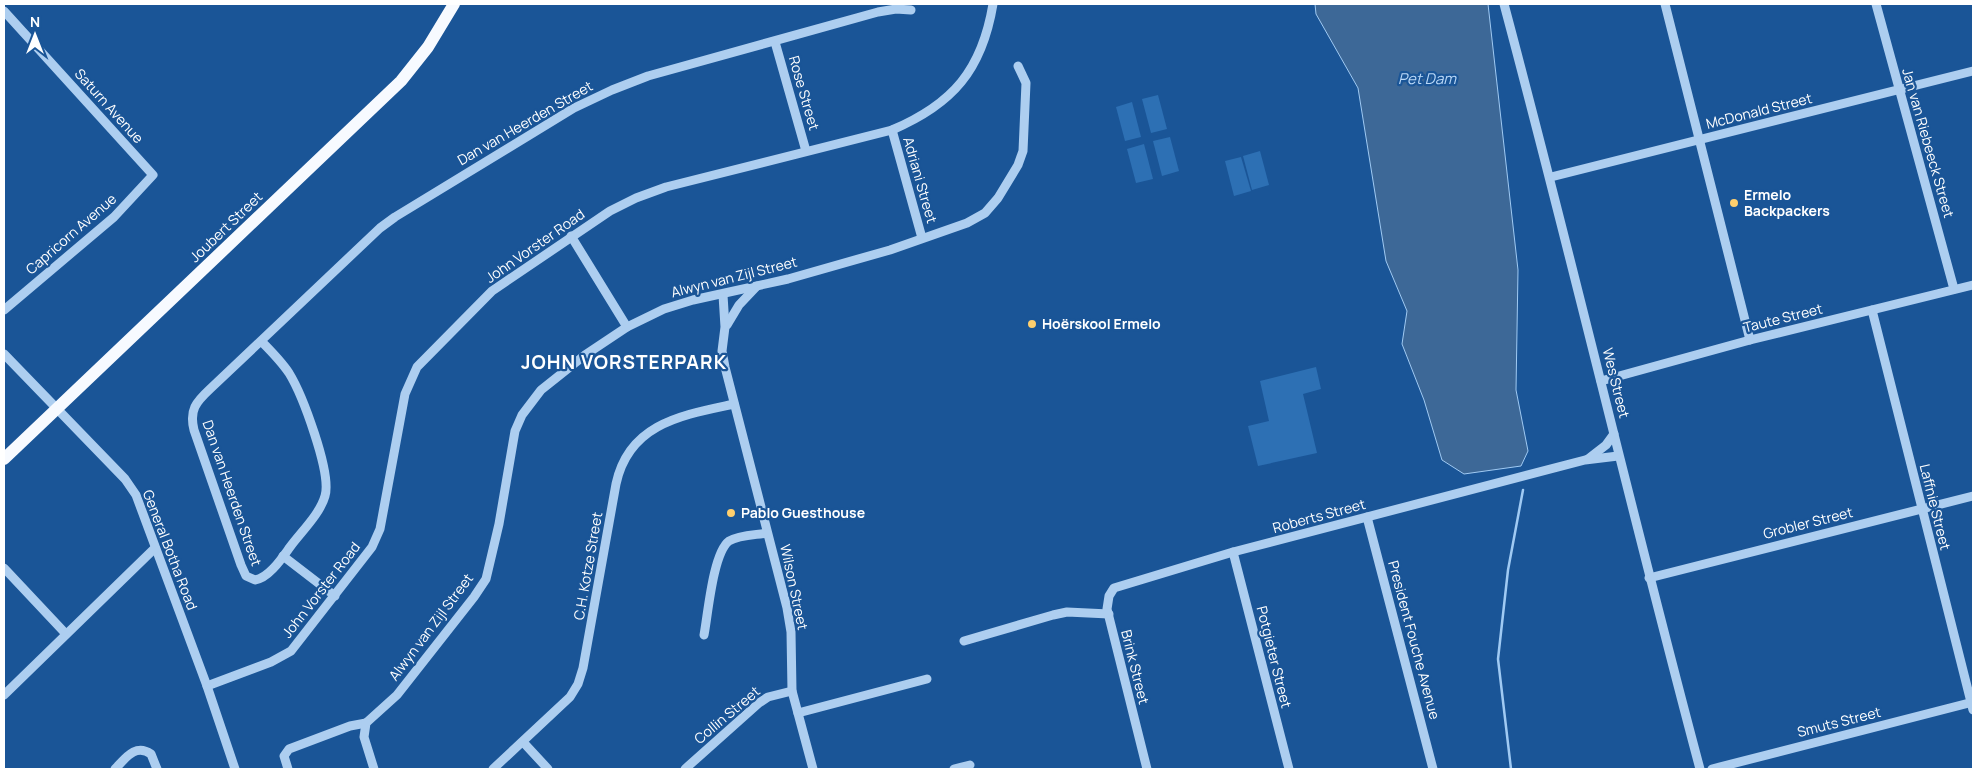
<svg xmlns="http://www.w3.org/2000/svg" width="1977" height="773" font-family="Manrope,sans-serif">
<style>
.green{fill:#2d70b4}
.water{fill:#3d6897;stroke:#a0caf3}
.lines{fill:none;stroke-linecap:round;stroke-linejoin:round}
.stream{stroke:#a0caf3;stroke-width:2.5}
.minor{stroke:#adcef0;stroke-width:9}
.major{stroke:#f7faff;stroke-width:12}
.poi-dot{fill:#ffcf6d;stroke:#1a5597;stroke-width:2}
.labels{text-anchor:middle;stroke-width:4.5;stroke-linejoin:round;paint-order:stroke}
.street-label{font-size:14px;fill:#fff;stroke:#1a5597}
.poi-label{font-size:14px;font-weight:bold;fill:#fff;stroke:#1a5597;text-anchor:start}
.water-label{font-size:15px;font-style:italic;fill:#bad8f7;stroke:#1a5597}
.district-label{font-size:19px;font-weight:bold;letter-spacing:1px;fill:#fff;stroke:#1a5597}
</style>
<rect width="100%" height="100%" fill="#1a5597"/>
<g class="green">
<polygon points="1158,95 1167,129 1151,133 1142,99"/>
<polygon points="1132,102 1141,137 1125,141 1116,107"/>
<polygon points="1170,137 1179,171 1162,176 1153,141"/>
<polygon points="1144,144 1153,179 1136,183 1127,149"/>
<polygon points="1260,151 1269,185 1252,190 1243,156"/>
<polygon points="1241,157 1251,191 1234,196 1225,161"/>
<polygon points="1316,367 1321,389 1303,394 1317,453 1258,466 1248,426 1269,421 1260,381"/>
</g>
<polygon class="water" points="1315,4 1488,4 1518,270 1516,390 1528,451 1521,466 1464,474 1442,460 1424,400 1402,344 1407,311 1386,261 1358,88 1316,14"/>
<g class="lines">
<polyline class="stream" points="1511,769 1498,659 1508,570 1523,490"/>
<g class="minor">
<path d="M1504 4C1572 258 1632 515 1700 769"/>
<polyline points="1665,4 1750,340"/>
<polyline points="1876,4 1954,289"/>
<polyline points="4,11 153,175 114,217 4,310"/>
<polyline points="775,42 806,151"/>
<polyline points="892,130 922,238"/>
<polyline points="1551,177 1973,71"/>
<polyline points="571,236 627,327"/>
<polyline points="723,295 725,327 722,351 725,367 787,608 791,632 792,691 813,769"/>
<polyline points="1872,310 1973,710"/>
<polyline points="727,325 739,305 757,286"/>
<path d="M261 341C271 351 281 361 289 373 302 394 332 473 325 496 320 514 301 532 290 547 282 558 269 578 255 580L246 576 241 565 194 430C189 410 196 402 210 389L380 228 395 217 574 108 612 90 648 76 878 12 896 9 911 10"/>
<polyline points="4,354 125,479 136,495 207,686 235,769"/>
<polyline points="1601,381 1750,340 1973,285"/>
<polyline points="1588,459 1606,445 1614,434"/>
<polyline points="1367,517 1433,769"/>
<polyline points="1233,552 1289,769"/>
<polyline points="283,556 335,596"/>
<polyline points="4,568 66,634"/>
<polyline points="1649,578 1973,496"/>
<path d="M704 635C708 614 713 553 729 541 739 535 756 535 767 533"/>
<polyline points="964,641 1053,615 1067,612 1109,614"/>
<path d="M207 686 271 662 291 651 372 547 380 529 405 394 417 367 492 291 610 211 636 198 666 187 892 130C953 104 982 70 993 4"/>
<polyline points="4,695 155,548"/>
<polyline points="798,713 927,679"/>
<polyline points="523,742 548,769"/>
<path d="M115 769C125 759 135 743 151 754L157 769"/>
<polyline points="288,769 284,756 289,749 350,726 366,723"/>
<polyline points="374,769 364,737 366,723 397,695 474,597 486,579 499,524 515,431 522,415 541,390 585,355 627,327 664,309 693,300 788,279 890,250 967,223 985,213 998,198 1018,165 1023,151 1026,83 1018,66"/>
<path d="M493 769 570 697 578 684 583 668 616 484C629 423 683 415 734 404"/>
<polyline points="685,769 759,703 768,697 792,691"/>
<polyline points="954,769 970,765"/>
<polyline points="1147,769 1107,609 1109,596 1114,588 1233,552 1585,460 1618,456"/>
<polyline points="1712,769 1973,702"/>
</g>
<polyline class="major" points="4,459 401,81 428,47 454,4"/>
</g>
<g class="poi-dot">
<circle cx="1734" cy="203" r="5"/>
<circle cx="1032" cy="324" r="5"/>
<circle cx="731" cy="513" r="5"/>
</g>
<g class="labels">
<g class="street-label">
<text transform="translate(804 93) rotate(74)" y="5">Rose Street</text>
<text transform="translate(109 106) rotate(48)" y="5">Saturn Avenue</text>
<text transform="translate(1759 111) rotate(-14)" y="5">McDonald Street</text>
<text transform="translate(525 123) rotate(-30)" y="5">Dan van Heerden Street</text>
<text transform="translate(1928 143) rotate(74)" y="5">Jan van Riebeeck Street</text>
<text transform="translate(920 180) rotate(74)" y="5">Adriani Street</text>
<text transform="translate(226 227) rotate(-44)" y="5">Joubert Street</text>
<text transform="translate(71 234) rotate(-41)" y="5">Capricorn Avenue</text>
<text transform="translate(535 246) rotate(-35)" y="5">John Vorster Road</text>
<text transform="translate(734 277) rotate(-14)" y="5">Alwyn van Zijl Street</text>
<text transform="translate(1783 318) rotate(-14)" y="5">Taute Street</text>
<text transform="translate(1616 383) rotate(76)" y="5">Wes Street</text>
<text transform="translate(232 493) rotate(71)" y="5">Dan van Heerden Street</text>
<text transform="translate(1935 507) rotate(76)" y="5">Laffnie Street</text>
<text transform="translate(1319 516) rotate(-15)" y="5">Roberts Street</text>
<text transform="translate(1808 523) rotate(-14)" y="5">Grobler Street</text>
<text transform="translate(170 550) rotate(69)" y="5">General Botha Road</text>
<text transform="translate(588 566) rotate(-80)" y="5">C.H. Kotze Street</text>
<text transform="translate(794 587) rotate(78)" y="5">Wilson Street</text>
<text transform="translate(321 590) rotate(-52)" y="5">John Vorster Road</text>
<text transform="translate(431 627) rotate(-53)" y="5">Alwyn van Zijl Street</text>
<text transform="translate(1414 640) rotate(75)" y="5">President Fouche Avenue</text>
<text transform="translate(1274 657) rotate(76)" y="5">Potgieter Street</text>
<text transform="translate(1135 667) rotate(76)" y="5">Brink Street</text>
<text transform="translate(727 715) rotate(-40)" y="5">Collin Street</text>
<text transform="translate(1839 722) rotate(-14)" y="5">Smuts Street</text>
</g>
<g class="poi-label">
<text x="1744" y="200">Ermelo<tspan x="1744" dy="16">Backpackers</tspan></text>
<text x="1042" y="329">Hoërskool Ermelo</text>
<text x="741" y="518">Pablo Guesthouse</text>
</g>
<g class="water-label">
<text x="1427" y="84">Pet Dam</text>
</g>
<g class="district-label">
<text x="624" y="369">JOHN VORSTERPARK</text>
</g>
</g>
<rect width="1977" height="773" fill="none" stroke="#ffffff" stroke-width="10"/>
<g transform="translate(35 35)" stroke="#1a5597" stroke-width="4" paint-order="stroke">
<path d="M0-4L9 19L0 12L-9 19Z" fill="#ffffff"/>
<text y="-8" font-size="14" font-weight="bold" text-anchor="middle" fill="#ffffff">N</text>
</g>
</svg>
